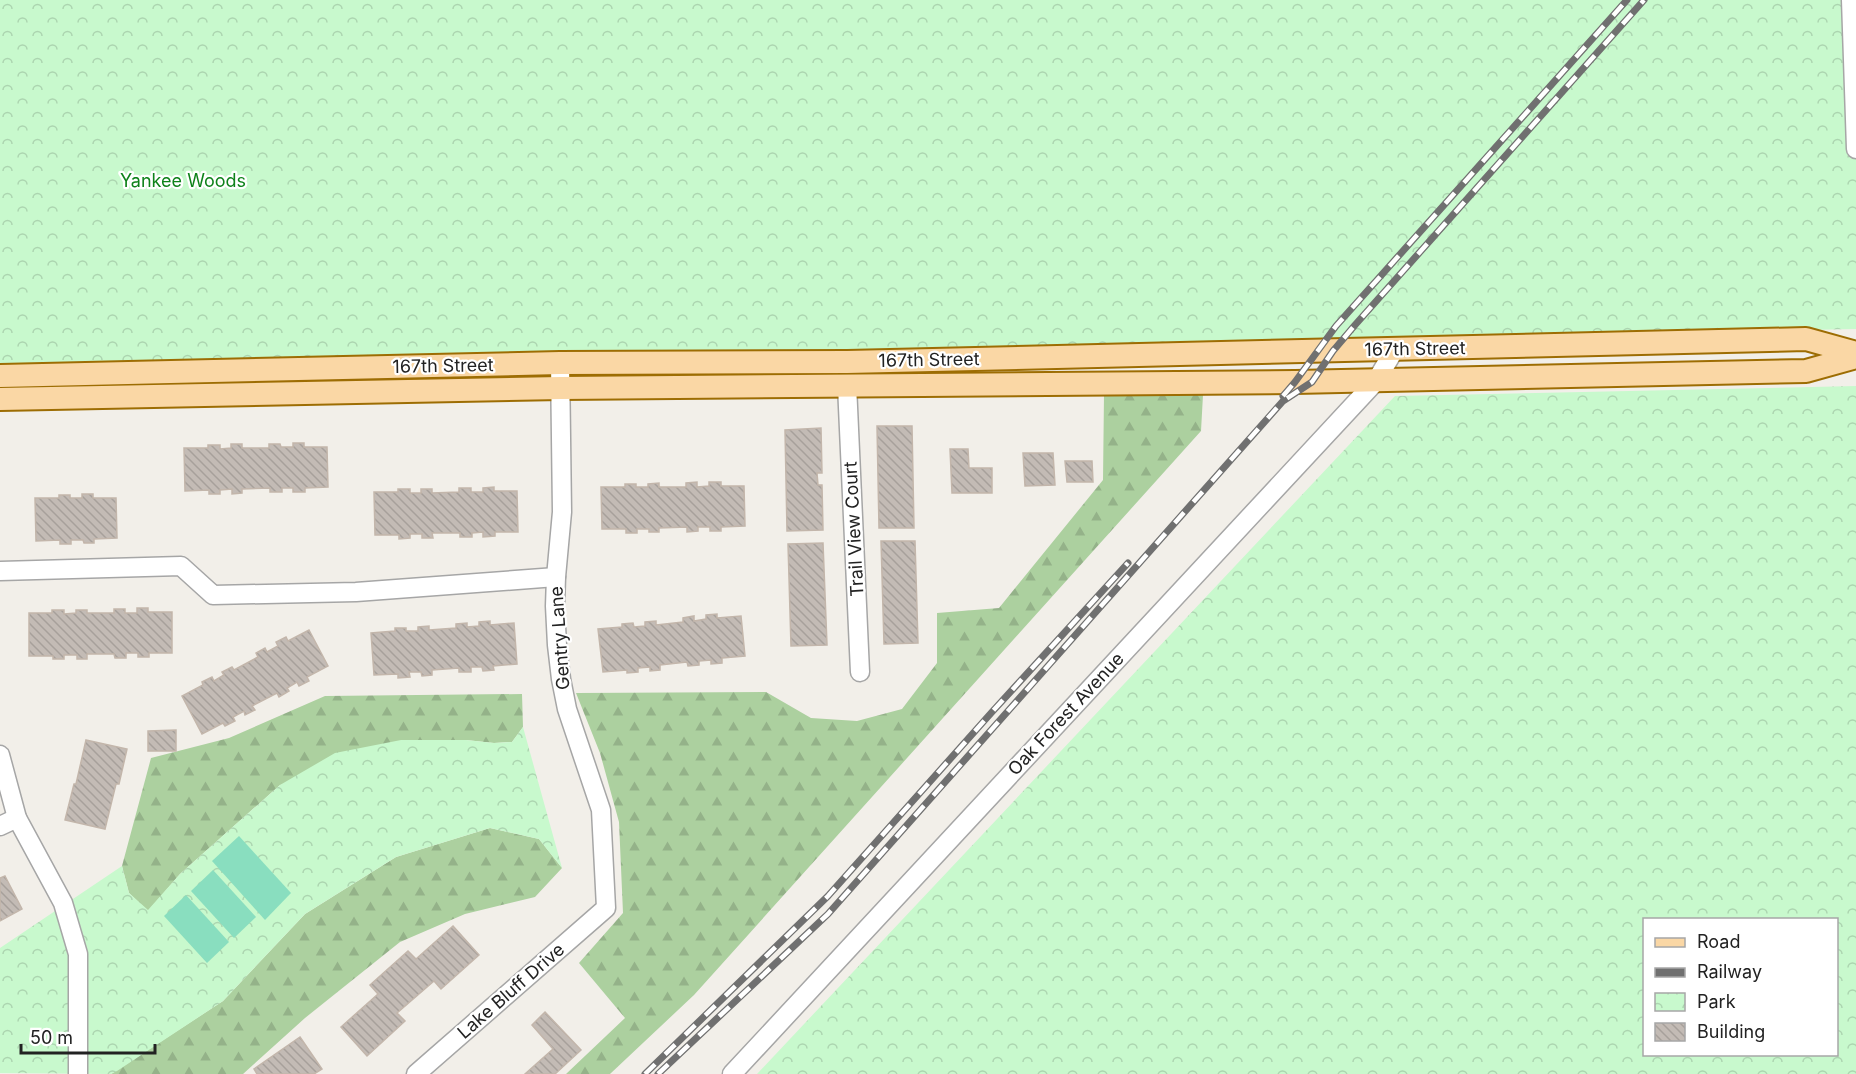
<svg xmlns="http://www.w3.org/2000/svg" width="1856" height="1074" font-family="Inter,sans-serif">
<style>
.forest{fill:url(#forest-firs)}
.park{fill:url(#park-crowns);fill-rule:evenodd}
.pitch{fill:#89debf}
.building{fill:url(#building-back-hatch);stroke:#c3b6ab;stroke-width:1.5}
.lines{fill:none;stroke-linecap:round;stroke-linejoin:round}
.minor-casing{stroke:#a6a6a6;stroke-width:21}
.major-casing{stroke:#9d6d03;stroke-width:26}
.minor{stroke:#fff;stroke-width:18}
.major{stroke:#fad7a5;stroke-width:22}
.rail-casing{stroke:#707070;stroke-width:7}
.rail{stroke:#fff;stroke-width:4.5;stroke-dasharray:14;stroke-linecap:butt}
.labels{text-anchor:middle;stroke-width:4.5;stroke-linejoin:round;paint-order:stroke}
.park-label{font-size:18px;fill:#0e821a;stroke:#fff}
.street-label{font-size:18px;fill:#222;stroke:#fff}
</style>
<defs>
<pattern id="forest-firs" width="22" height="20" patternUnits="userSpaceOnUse" patternTransform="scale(1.5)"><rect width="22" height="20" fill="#acd09f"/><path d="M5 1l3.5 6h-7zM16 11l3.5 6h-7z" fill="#94b289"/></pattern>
<pattern id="park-crowns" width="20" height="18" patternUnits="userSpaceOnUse" patternTransform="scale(1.5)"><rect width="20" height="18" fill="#c8f9cd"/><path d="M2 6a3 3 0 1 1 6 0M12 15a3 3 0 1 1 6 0" fill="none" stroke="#acd5b0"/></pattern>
<pattern id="building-back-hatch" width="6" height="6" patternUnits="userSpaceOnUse" patternTransform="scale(1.5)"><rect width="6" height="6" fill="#c3bbb5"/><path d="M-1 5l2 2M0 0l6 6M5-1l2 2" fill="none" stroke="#a7a09b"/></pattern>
</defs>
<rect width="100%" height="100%" fill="#f2efe9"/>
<g class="forest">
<polygon points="1104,394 1203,395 1201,431 694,995 610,1074 566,1074 625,1018 579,963 623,913 619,822 600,753 576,693 766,692 811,718 857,721 902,709 937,663 937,613 999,608 1103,480"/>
<polygon points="522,694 523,727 512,742 494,743 466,740 280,785 180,874 148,911 129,893 122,866 151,758 229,738 325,696"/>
<polygon points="490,828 539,839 562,868 535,897 465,914 400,942 305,1018 243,1074 111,1074 223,1001 305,914 396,857"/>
</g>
<g class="park">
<polygon points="0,0 1856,0 1856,329 1403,337 999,350 0,367"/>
<path d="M1856 386V1074H757L1395 396ZM1644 920H1836V1054H1644Z"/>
<polygon points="523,727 562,868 539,839 490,828 396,857 305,914 223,1001 117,1071 111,1074 0,1073 0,948 122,866 129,893 148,910 180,874 280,785 335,753 401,740 466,740 494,743 512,742"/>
</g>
<g class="pitch">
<polygon points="239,836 291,893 265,920 212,861"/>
<polygon points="213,870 256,917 234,938 191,891"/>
<polygon points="186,895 229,942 207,963 164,916"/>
</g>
<g class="building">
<polygon points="877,426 912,426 914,528 879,528"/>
<polygon points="821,428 822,473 817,473 818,485 822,485 823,530 787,531 785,430"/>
<polygon points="293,443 304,443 304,447 327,447 328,487 305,488 305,492 293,492 293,488 282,488 282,492 270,492 270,488 242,489 242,493 232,494 232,489 220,490 220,494 209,494 209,490 185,491 184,448 208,448 208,445 220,445 220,449 231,448 231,444 242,444 242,448 269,448 269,444 280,444 281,447 293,447"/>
<polygon points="950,449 968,449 969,468 992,468 992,493 952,493"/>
<polygon points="1023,453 1053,453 1055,485 1025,486"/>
<polygon points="1065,461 1092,461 1093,482 1067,482"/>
<polygon points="697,482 697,487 709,486 709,482 721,482 721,486 744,486 745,526 721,527 721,531 710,531 710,527 698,527 698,531 687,532 687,527 659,528 659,532 649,532 649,529 637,529 637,533 626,533 626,529 602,529 601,487 625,487 625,484 636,484 636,487 648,487 648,484 659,483 659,487 686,487 686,483"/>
<polygon points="494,487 494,491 517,491 518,532 495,532 495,536 483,537 483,532 472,533 472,537 460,537 460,533 432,533 433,538 422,538 422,534 410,534 410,538 399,539 399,535 375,535 374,492 398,492 398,489 410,489 410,493 421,493 421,489 432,489 432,493 459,492 459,488 471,488 471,492 483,492 483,488"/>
<polygon points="82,494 93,494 93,498 116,498 117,538 94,539 94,543 84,543 83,540 71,540 71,544 60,544 60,540 36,541 35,498 59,498 59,495 70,495 70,498 82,498"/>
<polygon points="881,541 915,541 918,643 884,644"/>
<polygon points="823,543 827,645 791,646 788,544"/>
<polygon points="137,608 148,608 148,612 172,612 172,653 149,653 149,657 138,657 138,653 126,653 126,658 115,658 114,654 87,654 87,659 77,659 77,655 64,655 64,659 53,659 53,656 29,656 29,613 52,613 52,610 64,610 64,614 76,613 76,610 87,610 87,613 114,613 114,609 125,609 125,613 137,613"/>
<polygon points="717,614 717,618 741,616 745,656 722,658 722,663 711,664 711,660 699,661 699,665 688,666 687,662 660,665 660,670 650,671 650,667 638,668 638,672 627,673 627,670 603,672 598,629 622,627 622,624 633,623 634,627 645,626 645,622 656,621 656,625 683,622 683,618 694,616 694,621 706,619 706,615"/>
<polygon points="490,621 490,625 514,623 517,664 493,666 494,670 483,671 482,667 471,667 471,672 459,672 459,668 432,670 432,675 422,676 421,672 409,672 410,677 398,678 398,674 374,675 371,633 395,631 395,628 406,628 406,631 418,631 418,627 429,626 429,630 456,628 456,624 467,623 467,627 479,626 479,622"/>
<polygon points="309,630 328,666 307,677 309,681 299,686 297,682 287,688 289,691 279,697 277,693 252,706 255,710 245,715 244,711 233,717 235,721 225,726 223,723 202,734 182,696 203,685 202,682 212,677 214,681 224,675 222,672 232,667 234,670 258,657 256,653 265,648 267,652 278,646 276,642 286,637 288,641"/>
<polygon points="176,730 176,751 148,751 148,731"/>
<polygon points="86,740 127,749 119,784 116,784 105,829 65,820 74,784 76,784"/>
<polygon points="5,876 22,909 0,921 0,878"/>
<polygon points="453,926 479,955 441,989 434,981 397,1013 405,1021 367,1056 341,1027 378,994 370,985 408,951 416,959"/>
<polygon points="545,1012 581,1050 555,1074 525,1074 553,1049 532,1025"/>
<polygon points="300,1037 322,1069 314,1074 257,1074 254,1069"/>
</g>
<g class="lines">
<defs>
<g id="minor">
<polyline points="1851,0 1856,149"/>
<polyline points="847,385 860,672"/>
<polyline points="0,571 181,566 213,595 356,592 556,577"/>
<polyline points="0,755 17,818 63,903 78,954 78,1074"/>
<polyline points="0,826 17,818"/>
<polyline points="416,1074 606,908 601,810 567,709 561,679 557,645 555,606 556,577 562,512 560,363"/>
<polyline points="732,1074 1376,381 1395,349"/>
</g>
<g id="major">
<polyline points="0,376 560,363 847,362 1806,339 1856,353"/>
<polyline points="0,399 561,388 1295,382 1806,371 1856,357"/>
</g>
</defs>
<use href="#minor" class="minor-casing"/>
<use href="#major" class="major-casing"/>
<use href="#minor" class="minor"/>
<use href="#major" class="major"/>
<defs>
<g id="rail">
<polyline points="1283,396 1295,382 1336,326 1627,0"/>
<polyline points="645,1074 828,896 992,712 1128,563"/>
<polyline points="658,1074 828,914 1283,401 1312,382 1333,351 1355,325 1644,0"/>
</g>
</defs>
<use href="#rail" class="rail-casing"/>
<use href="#rail" class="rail"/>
</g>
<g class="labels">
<g class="park-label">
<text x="183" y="187">Yankee Woods</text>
</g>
<g class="street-label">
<text transform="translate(1415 349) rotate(-1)" y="6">167th Street</text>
<text transform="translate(929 360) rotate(-1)" y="6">167th Street</text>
<text transform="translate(443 366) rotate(-1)" y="6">167th Street</text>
<text transform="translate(854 529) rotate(-93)" y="6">Trail View Court</text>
<text transform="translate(560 638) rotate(-94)" y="6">Gentry Lane</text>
<text transform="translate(1066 714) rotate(-47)" y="6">Oak Forest Avenue</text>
<text transform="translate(511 991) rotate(-41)" y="6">Lake Bluff Drive</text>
</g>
</g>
<rect x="1643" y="918" width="195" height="138" fill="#ffffff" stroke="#a7a7a7" stroke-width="1.5"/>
<rect x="1655" y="938" width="30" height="9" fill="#fad7a5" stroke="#a7a7a7" stroke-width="1.5"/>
<text x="1697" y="948" font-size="18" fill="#222222">Road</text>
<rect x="1655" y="968" width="30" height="9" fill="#707070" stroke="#a7a7a7" stroke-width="1.5"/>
<text x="1697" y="978" font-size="18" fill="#222222">Railway</text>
<rect x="1655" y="993" width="30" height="18" fill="url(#park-crowns)" stroke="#a7a7a7" stroke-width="1.5"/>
<text x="1697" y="1008" font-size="18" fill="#222222">Park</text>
<rect x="1655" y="1023" width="30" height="18" fill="url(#building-back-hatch)" stroke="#a7a7a7" stroke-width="1.5"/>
<text x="1697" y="1038" font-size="18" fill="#222222">Building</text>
<path d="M21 1044v9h134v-9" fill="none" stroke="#222222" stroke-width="3"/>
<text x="30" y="1044" font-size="18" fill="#222222" stroke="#ffffff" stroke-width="4.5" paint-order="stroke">50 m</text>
</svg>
